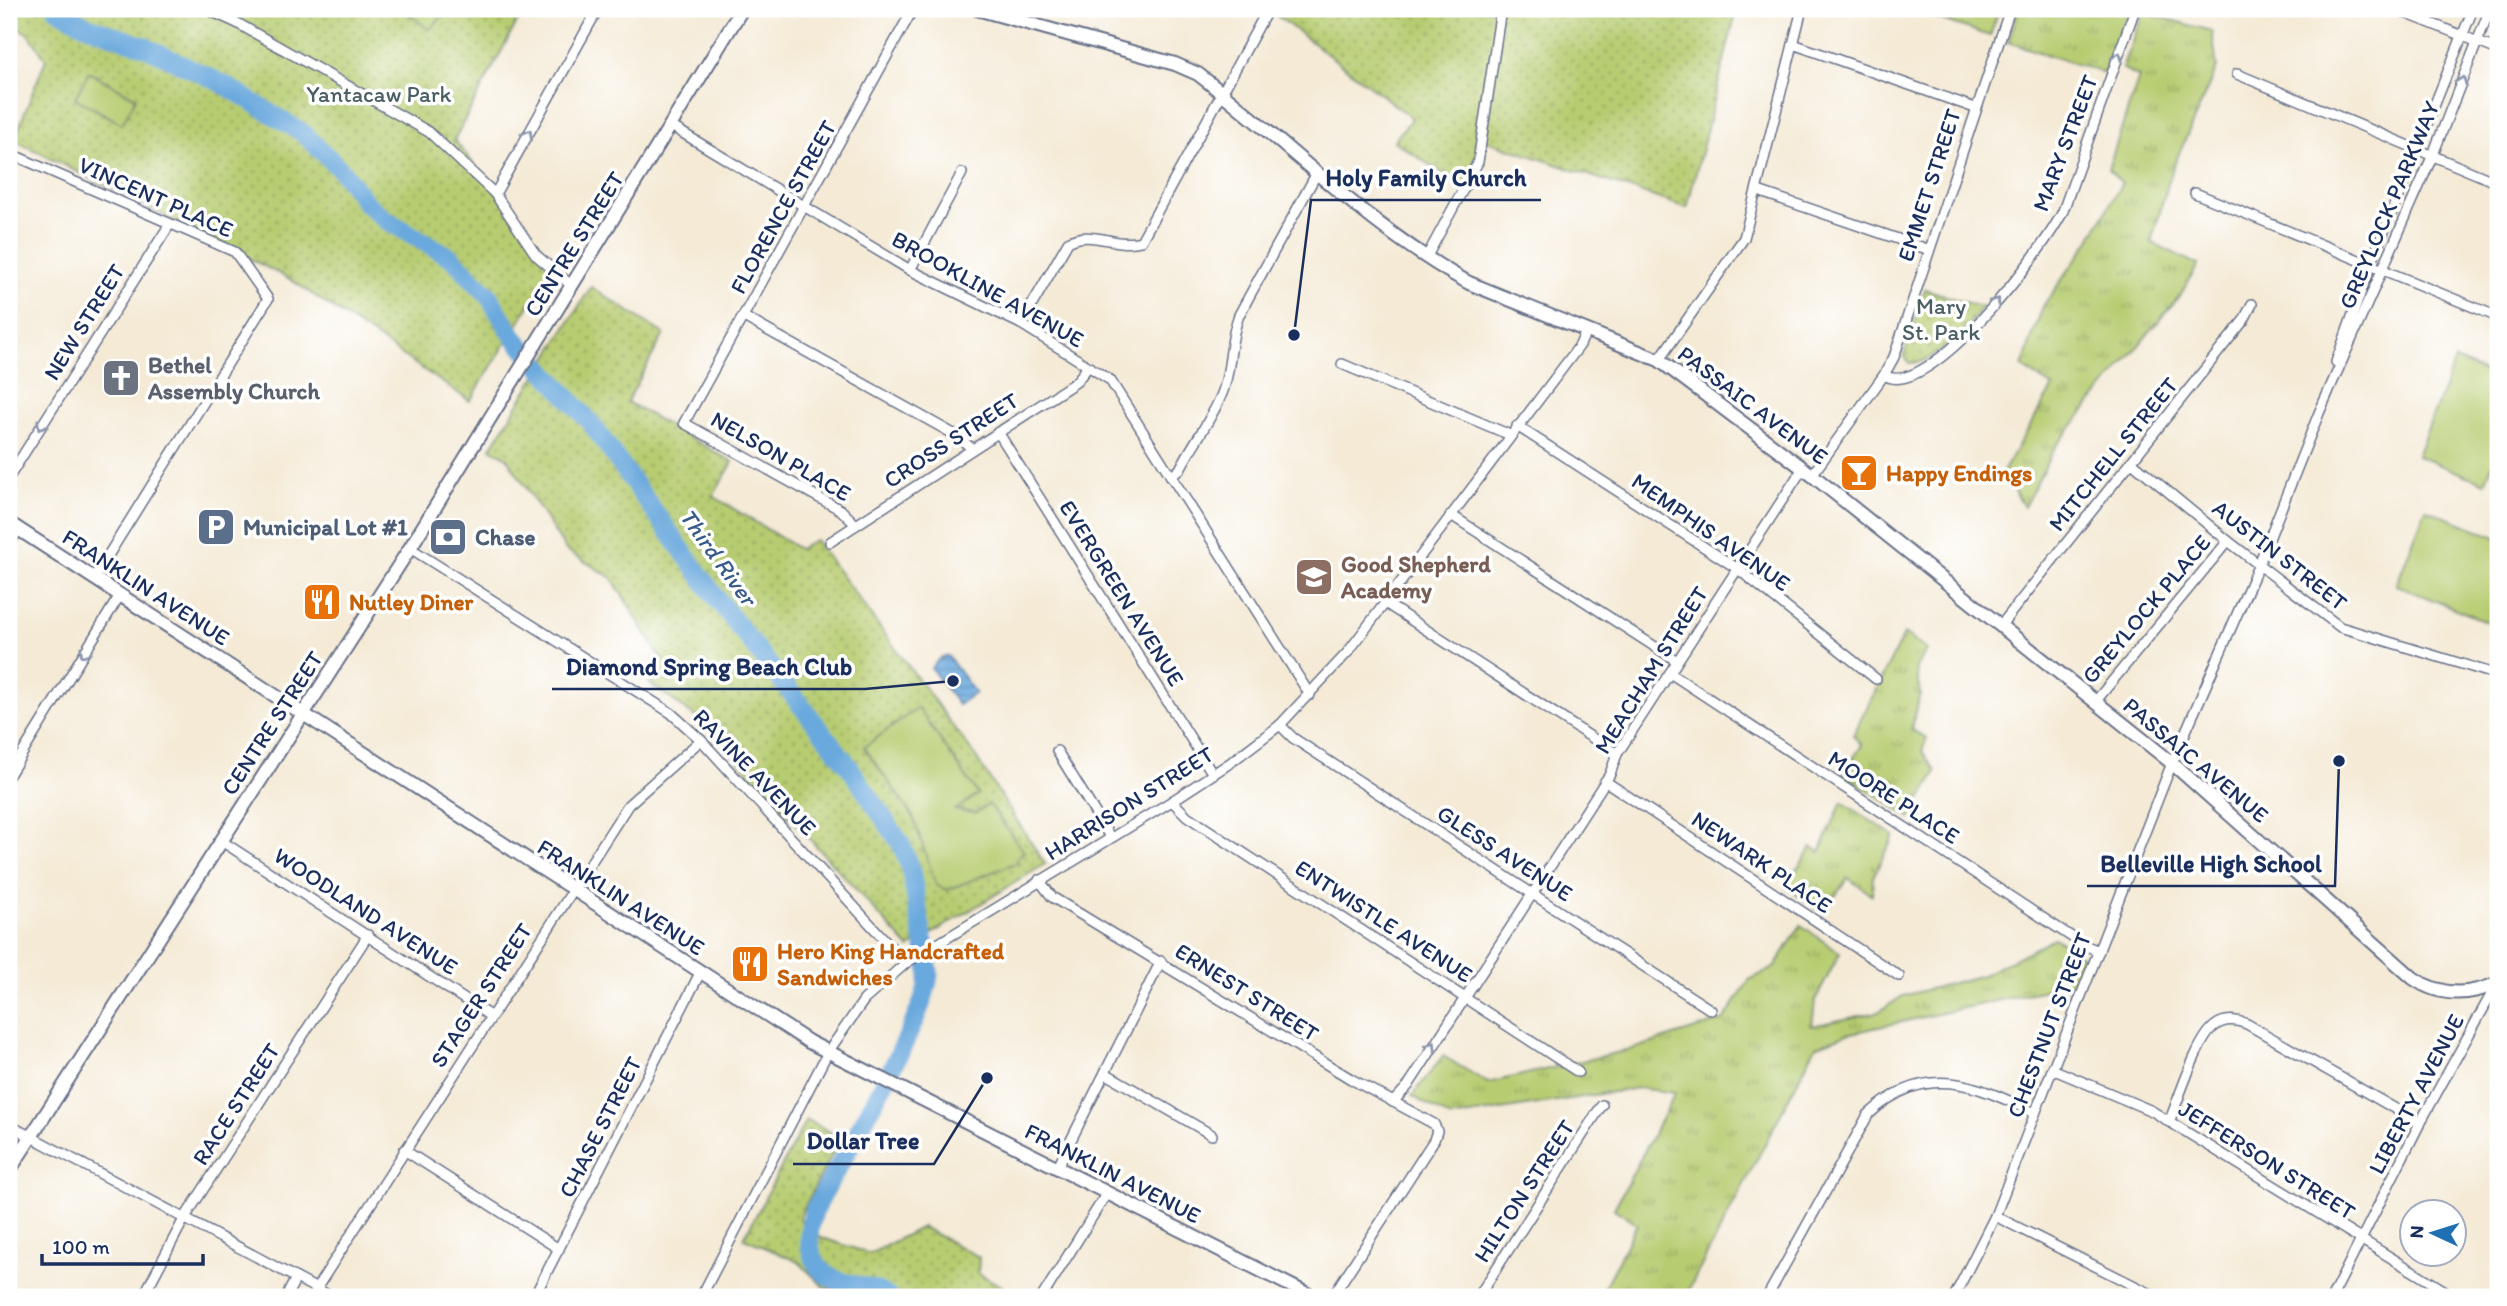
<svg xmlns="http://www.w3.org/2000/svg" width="2507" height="1306" font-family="Itim,sans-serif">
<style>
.grass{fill:url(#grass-tufts);stroke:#697e68;stroke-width:2}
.park{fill:url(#park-dots);stroke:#697e68;stroke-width:2}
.garden{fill:#b7cc71;stroke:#697e68;stroke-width:2}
.water{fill:url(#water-rules);stroke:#436c9e;stroke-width:2}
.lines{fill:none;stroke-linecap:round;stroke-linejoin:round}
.river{stroke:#6ba9dd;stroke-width:19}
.street-casing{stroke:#677088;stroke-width:12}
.secondary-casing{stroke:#677088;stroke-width:16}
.street{stroke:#fff;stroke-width:9}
.secondary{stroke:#fff;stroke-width:12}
.oneway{stroke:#8d97ae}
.labels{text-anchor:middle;stroke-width:7;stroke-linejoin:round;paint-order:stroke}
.park-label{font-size:23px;fill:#4a5e64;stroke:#fff}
.street-label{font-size:23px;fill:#1b2f5e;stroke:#fff}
.worship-label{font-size:23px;font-weight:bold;fill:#5b616d;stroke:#fff;text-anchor:start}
.food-label{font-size:23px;font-weight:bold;fill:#c56008;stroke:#fff;text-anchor:start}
.service-label{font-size:23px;font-weight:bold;fill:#4e5e75;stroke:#fff;text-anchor:start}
.education-label{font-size:23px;font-weight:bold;fill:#785e54;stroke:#fff;text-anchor:start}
.water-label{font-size:24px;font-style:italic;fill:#375a8a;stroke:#fff}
.leader{fill:none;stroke:#1b2f5e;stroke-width:2.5}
.callout-dot{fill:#1b2f5e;stroke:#fff;stroke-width:2.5}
.callout-label{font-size:24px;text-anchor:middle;font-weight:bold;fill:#1b2f5e;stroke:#fff;stroke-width:7;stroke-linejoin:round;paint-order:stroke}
</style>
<defs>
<pattern id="grass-tufts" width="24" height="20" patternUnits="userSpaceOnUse" patternTransform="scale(1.75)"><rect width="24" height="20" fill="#b7cc71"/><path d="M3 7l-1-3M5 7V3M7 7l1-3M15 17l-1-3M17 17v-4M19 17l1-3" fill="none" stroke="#94a660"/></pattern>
<pattern id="park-dots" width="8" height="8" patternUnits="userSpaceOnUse" patternTransform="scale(1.75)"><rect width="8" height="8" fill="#b7cc71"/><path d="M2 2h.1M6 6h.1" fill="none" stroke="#94a660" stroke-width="1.8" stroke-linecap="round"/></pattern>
<pattern id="water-rules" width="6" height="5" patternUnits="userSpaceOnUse" patternTransform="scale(1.75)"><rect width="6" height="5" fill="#6ba9dd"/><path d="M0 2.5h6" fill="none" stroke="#578ab6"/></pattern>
</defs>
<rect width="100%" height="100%" fill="#fff"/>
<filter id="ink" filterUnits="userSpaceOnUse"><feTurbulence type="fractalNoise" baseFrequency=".0143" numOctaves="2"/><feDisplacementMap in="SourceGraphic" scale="14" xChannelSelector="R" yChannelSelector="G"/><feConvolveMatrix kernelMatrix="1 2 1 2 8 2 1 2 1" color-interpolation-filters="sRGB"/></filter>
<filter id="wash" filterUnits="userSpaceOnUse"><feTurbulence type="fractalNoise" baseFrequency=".00686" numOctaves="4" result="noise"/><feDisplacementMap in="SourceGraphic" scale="28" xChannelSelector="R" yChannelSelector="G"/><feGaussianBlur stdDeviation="1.57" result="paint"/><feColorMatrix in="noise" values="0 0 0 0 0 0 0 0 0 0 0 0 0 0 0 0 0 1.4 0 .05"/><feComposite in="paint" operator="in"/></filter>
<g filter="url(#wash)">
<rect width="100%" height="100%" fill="#f4ead6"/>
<g class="grass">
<polygon points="1909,9 1999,9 1990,36"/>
<polygon points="2019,9 2129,9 2104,73 2008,42"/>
<polygon points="2143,13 2212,31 2217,67 2173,167 2151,242 2198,265 2181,294 2055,447 2024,507 2003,472 2053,387 2022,367 2043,306 2088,243 2122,183 2108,169 2139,77 2122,68"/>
<polygon points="1904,634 1927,650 1916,667 1920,694 1911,730 1927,738 1922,751 1936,772 1911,818 1843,774 1862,745 1853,735"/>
<polygon points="1842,802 1894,836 1873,877 1872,895 1848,878 1823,913 1785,887 1812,847 1820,852"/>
<polygon points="1801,925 1840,953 1815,1001 1812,1026 1878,1012 1903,996 1983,975 2054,938 2084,958 2077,983 1847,1034 1816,1046 1685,1297 1599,1297 1637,1224 1614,1209 1675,1093 1638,1088 1451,1118 1412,1096 1443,1056 1488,1083 1633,1049 1724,1020 1749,980 1774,968"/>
</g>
<g class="park">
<polygon points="9,9 524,9 454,140 547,253 558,259 470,401 290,279 14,140 46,59 28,33 9,24"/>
<polygon points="1268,9 1737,9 1687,208 1484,140 1466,189 1394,141 1412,118"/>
<polygon points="591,287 664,334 627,402 733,462 713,496 799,549 815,540 973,753 1045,864 909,948 705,724 649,683 663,662 612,578 566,550 507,458 491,448"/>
<path d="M1925 289 1983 308C1967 326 1936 365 1909 363L1904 355Z"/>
<polygon points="806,1120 841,1137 799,1218 820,1237 870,1254 922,1227 979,1257 978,1273 1021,1297 864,1297 824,1287 799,1262 744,1238"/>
</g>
<g class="garden">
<polygon points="403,9 450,9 429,30"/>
<polygon points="89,72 136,98 122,124 75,98"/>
<polygon points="2455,360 2498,378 2498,451 2485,483 2417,456"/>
<polygon points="2426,509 2498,538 2498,626 2396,585"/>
<polygon points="918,708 978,794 955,810 976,813 989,804 1024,852 1016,858 1018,862 947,890 936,885 913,817 864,747"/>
</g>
<polygon class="water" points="948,656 975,693 958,705 931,668 939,659"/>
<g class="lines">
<path class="river" d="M57 9 85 25 146 47 223 84 303 133 341 170 366 203 386 220 452 258 488 295 513 336 590 422 717 599 848 765 901 844 910 866 929 971C931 1011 838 1165 815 1209 803 1241 809 1275 847 1283 862 1287 876 1288 888 1297"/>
</g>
</g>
<g filter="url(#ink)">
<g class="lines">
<defs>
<g id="street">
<polyline points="206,9 237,23 429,132 495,194 536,255 572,286"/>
<polyline points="2395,9 2498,50"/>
<polyline points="1793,44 1975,108"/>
<polyline points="2237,74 2498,183"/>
<polyline points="671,126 910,270 1021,324 1110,380 1310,695"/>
<polyline points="9,153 235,252 268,299 94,578"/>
<polyline points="1758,191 1927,249"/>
<polyline points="2195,193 2498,317"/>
<polyline points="495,194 598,9"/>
<polyline points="1426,258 1478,162 1501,9"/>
<polyline points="910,270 962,173"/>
<polyline points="744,317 959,437 972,449"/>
<path d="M1021 324 1068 242C1092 229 1115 248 1141 241L1268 9"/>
<polyline points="1659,360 1744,238 1802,9"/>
<polyline points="2336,362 2370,266 2473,9"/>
<polyline points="1342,364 1510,435"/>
<path d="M1884 375C1928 403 2047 246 2063 211L2135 9"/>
<polyline points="1517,426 1738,569 1876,679"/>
<polyline points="998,432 1213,774"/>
<polyline points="2132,462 2228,541 2340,627 2498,675"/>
<polyline points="1812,475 1884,375 1894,357 2010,9"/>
<polyline points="9,477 170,224"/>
<path d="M1171 477 1180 469C1193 443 1213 418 1223 391 1232 366 1229 340 1239 315L1318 171"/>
<polyline points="1451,515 1677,661"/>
<polyline points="856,525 841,510 684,423 913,9"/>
<polyline points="830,542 1076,382 1088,367"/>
<polyline points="9,545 18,529"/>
<polyline points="410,548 671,713 701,740 906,963"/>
<polyline points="1385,603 1617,754"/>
<polyline points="2001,625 2244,320 2252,304"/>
<polyline points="1670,673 2084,945 2099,951"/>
<polyline points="2095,702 2228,541"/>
<polyline points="1280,725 1293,738 1711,1010"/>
<polyline points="1057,751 1110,837"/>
<polyline points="9,775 120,595"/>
<polyline points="1605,781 1899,976"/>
<polyline points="1172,801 1187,816 1578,1072"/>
<polyline points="220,840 490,1016"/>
<polyline points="1039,880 1052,897 1351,1079 1434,1124 1437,1131 1434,1140 1332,1297"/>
<polyline points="2052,1069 2152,1111 2455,1297"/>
<polyline points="1105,1073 1212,1135"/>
<polyline points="1393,1102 1408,1086 1610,774 1617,754 1803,468"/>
<path d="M2169 1122C2179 1099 2197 1039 2215 1026 2225 1018 2236 1020 2247 1024L2420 1123"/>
<polyline points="9,1125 332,1297"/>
<polyline points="404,1150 559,1249"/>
<polyline points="1057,1168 1161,961"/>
<polyline points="1995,1216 2157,1297"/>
<polyline points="316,1289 628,805 701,740"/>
<polyline points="143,1297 184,1219 368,935"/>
<polyline points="286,1297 296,1278"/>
<polyline points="534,1297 700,973"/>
<polyline points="701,1297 828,1052 864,1000 906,963 1172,801 1230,763 1280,725 1348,652 1580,345 1586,331"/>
<polyline points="1042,1297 1107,1193"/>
<polyline points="1478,1297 1602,1105"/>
<path d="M1767 1297 1868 1115C1926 1061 1974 1084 2035 1113"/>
<polyline points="1954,1297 1995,1216 2172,763 2259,564 2319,413 2432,157 2490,9"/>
<polyline points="2332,1297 2420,1123 2497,984"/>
</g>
<g id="secondary">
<path d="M977 9 1175 64 1198 74C1287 143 1370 229 1469 283L1659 360 1812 475 2172 763 2413 978C2440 997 2469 996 2498 983"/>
<polyline points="9,523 809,1042 1313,1297"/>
<polyline points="9,1171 410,548 742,9"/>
</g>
</defs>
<use href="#street" class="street-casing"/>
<use href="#secondary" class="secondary-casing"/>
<use href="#street" class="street"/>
<use href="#secondary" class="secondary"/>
</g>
<defs><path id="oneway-chevron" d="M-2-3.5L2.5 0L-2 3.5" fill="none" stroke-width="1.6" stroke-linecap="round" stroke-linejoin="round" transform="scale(1.75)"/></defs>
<g class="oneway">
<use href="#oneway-chevron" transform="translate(2118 57) rotate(-70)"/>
<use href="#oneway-chevron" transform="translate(2462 81) rotate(-69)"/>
<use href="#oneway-chevron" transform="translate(528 134) rotate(-61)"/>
<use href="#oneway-chevron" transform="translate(1996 302) rotate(-52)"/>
<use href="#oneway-chevron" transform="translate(41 426) rotate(122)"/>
<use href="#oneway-chevron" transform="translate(84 653) rotate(122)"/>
<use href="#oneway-chevron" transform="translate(1432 1046) rotate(-58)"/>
</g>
</g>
<defs>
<symbol id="church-square" viewBox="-11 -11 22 22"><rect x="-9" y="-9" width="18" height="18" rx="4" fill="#6b7280" stroke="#fff"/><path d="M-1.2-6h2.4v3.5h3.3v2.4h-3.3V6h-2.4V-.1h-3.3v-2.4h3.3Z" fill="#fff"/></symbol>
<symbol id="bar-square" viewBox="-11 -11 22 22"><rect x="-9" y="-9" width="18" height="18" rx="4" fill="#e8710a" stroke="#fff"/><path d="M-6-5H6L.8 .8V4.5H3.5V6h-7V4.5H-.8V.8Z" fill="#fff"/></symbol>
<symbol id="parking-square" viewBox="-11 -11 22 22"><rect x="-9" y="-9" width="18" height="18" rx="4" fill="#5c6f8a" stroke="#fff"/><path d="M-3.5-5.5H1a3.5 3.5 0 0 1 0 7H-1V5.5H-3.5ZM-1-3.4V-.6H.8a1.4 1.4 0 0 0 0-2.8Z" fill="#fff"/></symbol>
<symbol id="bank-square" viewBox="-11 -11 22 22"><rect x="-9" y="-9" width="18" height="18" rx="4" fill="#5c6f8a" stroke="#fff"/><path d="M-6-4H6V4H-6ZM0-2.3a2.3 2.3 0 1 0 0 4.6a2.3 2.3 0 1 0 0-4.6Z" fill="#fff"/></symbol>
<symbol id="school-square" viewBox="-11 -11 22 22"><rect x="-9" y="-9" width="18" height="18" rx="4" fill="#8d6e63" stroke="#fff"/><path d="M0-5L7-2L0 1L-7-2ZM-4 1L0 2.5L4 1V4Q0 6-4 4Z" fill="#fff"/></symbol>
<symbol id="restaurant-square" viewBox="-11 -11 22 22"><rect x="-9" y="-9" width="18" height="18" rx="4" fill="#e8710a" stroke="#fff"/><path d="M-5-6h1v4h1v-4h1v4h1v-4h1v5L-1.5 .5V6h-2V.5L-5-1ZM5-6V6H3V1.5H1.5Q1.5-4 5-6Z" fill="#fff"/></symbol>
</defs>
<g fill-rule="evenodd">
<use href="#church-square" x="99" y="356" width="44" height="44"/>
<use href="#bar-square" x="1837" y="451" width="44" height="44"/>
<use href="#parking-square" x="194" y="505" width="44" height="44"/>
<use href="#bank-square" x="426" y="515" width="44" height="44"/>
<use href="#school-square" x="1292" y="555" width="44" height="44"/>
<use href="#restaurant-square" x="300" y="580" width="44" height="44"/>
<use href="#restaurant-square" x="728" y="942" width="44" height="44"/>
</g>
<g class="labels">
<g class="park-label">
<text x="379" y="102">Yantacaw Park</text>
<text x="1941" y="314">Mary<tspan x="1941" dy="26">St. Park</tspan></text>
</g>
<g class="street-label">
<text transform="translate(2065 143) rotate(-69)" y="8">MARY STREET</text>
<text transform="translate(1929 185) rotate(-72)" y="8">EMMET STREET</text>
<text transform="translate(156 197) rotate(24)" y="8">VINCENT PLACE</text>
<text transform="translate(2389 205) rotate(-67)" y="8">GREYLOCK PARKWAY</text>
<text transform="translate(783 207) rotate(-61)" y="8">FLORENCE STREET</text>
<text transform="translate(574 244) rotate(-58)" y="8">CENTRE STREET</text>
<text transform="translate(988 289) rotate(29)" y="8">BROOKLINE AVENUE</text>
<text transform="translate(84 322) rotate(-58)" y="8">NEW STREET</text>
<text transform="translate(1753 405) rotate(37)" y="8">PASSAIC AVENUE</text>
<text transform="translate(951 440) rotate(-33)" y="8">CROSS STREET</text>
<text transform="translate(2113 454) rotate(-51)" y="8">MITCHELL STREET</text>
<text transform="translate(781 456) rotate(30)" y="8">NELSON PLACE</text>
<text transform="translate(1711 532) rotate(35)" y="8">MEMPHIS AVENUE</text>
<text transform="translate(2280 555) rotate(38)" y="8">AUSTIN STREET</text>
<text transform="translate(146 587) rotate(33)" y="8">FRANKLIN AVENUE</text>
<text transform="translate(1122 593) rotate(58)" y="8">EVERGREEN AVENUE</text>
<text transform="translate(2146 609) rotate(-50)" y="8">GREYLOCK PLACE</text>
<text transform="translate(1651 670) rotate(-58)" y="8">MEACHAM STREET</text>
<text transform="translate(272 723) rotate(-57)" y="8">CENTRE STREET</text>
<text transform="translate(2196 760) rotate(40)" y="8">PASSAIC AVENUE</text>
<text transform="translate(755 772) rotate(46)" y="8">RAVINE AVENUE</text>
<text transform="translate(1894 797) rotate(33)" y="8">MOORE PLACE</text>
<text transform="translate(1129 803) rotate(-32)" y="8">HARRISON STREET</text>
<text transform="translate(1505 853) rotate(33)" y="8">GLESS AVENUE</text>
<text transform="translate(1762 862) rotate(34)" y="8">NEWARK PLACE</text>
<text transform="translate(621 897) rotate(33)" y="8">FRANKLIN AVENUE</text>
<text transform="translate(366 911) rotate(33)" y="8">WOODLAND AVENUE</text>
<text transform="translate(1384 921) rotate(33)" y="8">ENTWISTLE AVENUE</text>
<text transform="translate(1247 992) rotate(32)" y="8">ERNEST STREET</text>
<text transform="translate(481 995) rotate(-57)" y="8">STAGER STREET</text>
<text transform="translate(2049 1025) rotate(-69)" y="8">CHESTNUT STREET</text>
<text transform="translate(2416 1094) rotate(-62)" y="8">LIBERTY AVENUE</text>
<text transform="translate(236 1104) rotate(-57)" y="8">RACE STREET</text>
<text transform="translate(600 1127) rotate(-63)" y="8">CHASE STREET</text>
<text transform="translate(2267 1160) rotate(32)" y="8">JEFFERSON STREET</text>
<text transform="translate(1113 1173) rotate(27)" y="8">FRANKLIN AVENUE</text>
<text transform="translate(1524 1191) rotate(-57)" y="8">HILTON STREET</text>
</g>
<g class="worship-label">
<text x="148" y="373">Bethel<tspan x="148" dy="26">Assembly Church</tspan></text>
</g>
<g class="food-label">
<text x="1886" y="481">Happy Endings</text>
<text x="349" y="610">Nutley Diner</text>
<text x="777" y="959">Hero King Handcrafted<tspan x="777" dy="26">Sandwiches</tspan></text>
</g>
<g class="service-label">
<text x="243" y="535">Municipal Lot #1</text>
<text x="475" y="545">Chase</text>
</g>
<g class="education-label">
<text x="1341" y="572">Good Shepherd<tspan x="1341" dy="26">Academy</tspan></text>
</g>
<g class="water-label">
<text transform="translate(718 557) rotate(54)" y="8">Third River</text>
</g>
</g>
<path class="leader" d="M1294 335L1311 200H1541M953 681L865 689H552M2339 761L2335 886H2087M987 1078L934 1164H793"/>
<g class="callout-dot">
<circle cx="1294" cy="335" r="7"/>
<circle cx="953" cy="681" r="7"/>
<circle cx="2339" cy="761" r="7"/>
<circle cx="987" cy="1078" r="7"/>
</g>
<g class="callout-label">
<text x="1426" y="186">Holy Family Church</text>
<text x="709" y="675">Diamond Spring Beach Club</text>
<text x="2211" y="872">Belleville High School</text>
<text x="863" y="1149">Dollar Tree</text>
</g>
<rect width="2507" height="1306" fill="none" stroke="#fff" stroke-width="35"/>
<g transform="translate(2433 1233) rotate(274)"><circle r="33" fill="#ffffff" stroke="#a4acbf" stroke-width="2"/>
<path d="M0-5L12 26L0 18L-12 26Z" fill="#1f6fb2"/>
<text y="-10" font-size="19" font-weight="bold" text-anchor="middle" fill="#1b2f5e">N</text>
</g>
<path d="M42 1254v10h161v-10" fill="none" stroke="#1b2f5e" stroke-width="3.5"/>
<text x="52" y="1254" font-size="21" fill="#1b2f5e" stroke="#ffffff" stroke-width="5" paint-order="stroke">100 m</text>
</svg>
